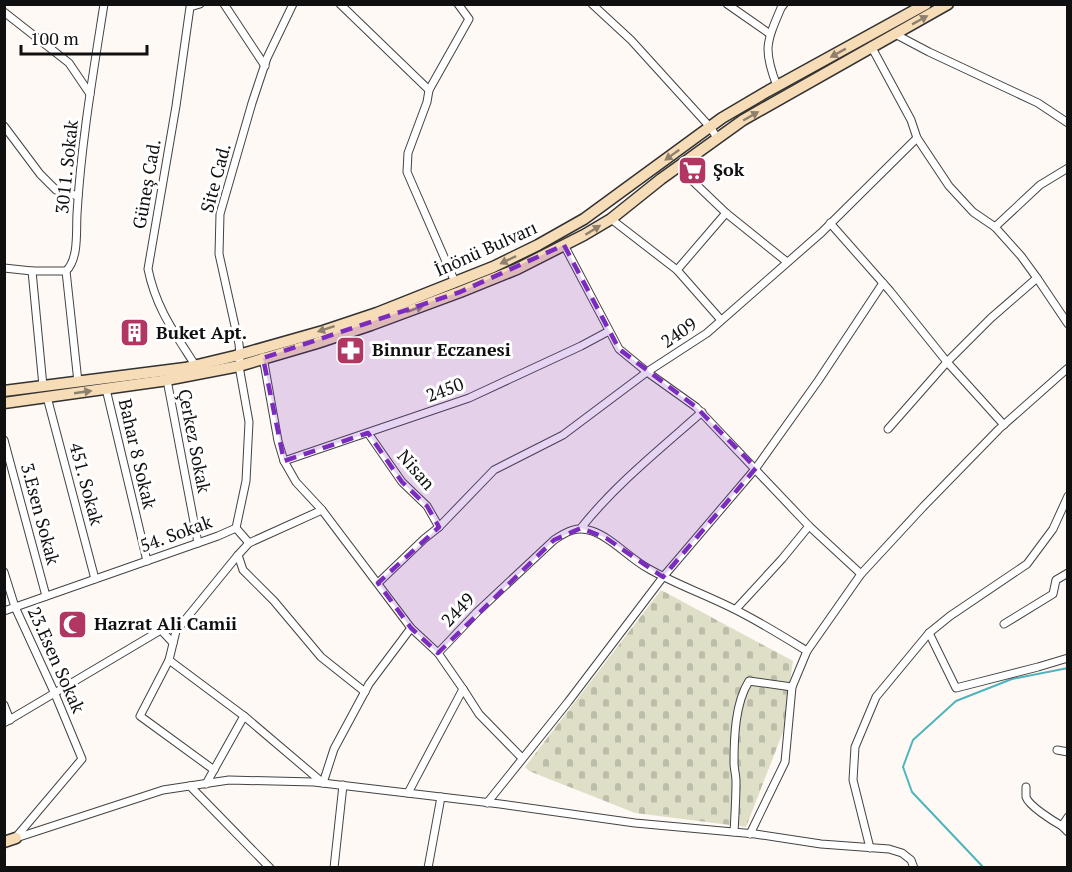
<svg xmlns="http://www.w3.org/2000/svg" width="1072" height="872" font-family="'PT Serif',serif">
<style>
.cemetery{fill:url(#cemetery-stones)}
.lines{fill:none;stroke-linecap:round;stroke-linejoin:round}
.stream{stroke:#4eb4be;stroke-width:2}
.street-casing{stroke:#434343;stroke-width:9}
.secondary-casing{stroke:#323232;stroke-width:13}
.street{stroke:#fff;stroke-width:7}
.secondary{stroke:#f6dcb7;stroke-width:10}
.oneway{fill:#8e806c}
.marked{fill:#7b2cbf;fill-opacity:0.2;stroke:#7b2cbf;stroke-width:4.5;stroke-dasharray:12 8;stroke-linejoin:round}
.labels{text-anchor:middle;stroke-width:6;stroke-linejoin:round;paint-order:stroke}
.street-label{font-size:18px;fill:#101010;stroke:#fff}
.poi-label{font-size:18px;font-weight:bold;fill:#101010;stroke:#fff;text-anchor:start}
</style>
<defs>
<pattern id="cemetery-stones" width="16" height="16" patternUnits="userSpaceOnUse" patternTransform="scale(1.5)"><rect width="16" height="16" fill="#dedfc6"/><path d="M2 7V4a2 2 0 0 1 4 0v3zM10 15v-3a2 2 0 0 1 4 0v3z" fill="#bdbea9"/></pattern>
</defs>
<rect width="100%" height="100%" fill="#fef9f4"/>
<polygon class="cemetery" points="661,590 793,661 783,732 746,827 635,813 529,771 525,767"/>
<g class="lines">
<polyline class="stream" points="984,868 912,792 903,767 913,740 956,701 1012,679 1068,668"/>
<defs>
<g id="street">
<polyline points="224,4 265,66"/>
<polyline points="340,4 429,90"/>
<polyline points="592,4 631,40 710,127 718,139"/>
<polyline points="727,4 770,34"/>
<polyline points="4,12 69,63 90,94"/>
<polyline points="895,34 929,52 1038,103 1068,123"/>
<polyline points="871,46 911,120 917,138 949,186 973,212 995,227 1021,256 1037,278 991,318 947,362 888,429"/>
<path d="M777 86C763 50 766 43 781 8L784 4"/>
<polyline points="4,126 40,174 56,190 78,196"/>
<polyline points="678,167 726,213 787,262"/>
<polyline points="611,219 677,270 721,320"/>
<polyline points="830,223 890,291 947,362 1004,425"/>
<polyline points="995,227 1040,185 1068,168"/>
<polyline points="564,245 619,349 647,372 696,407 809,526 861,574"/>
<path d="M4 268 32 271H66C79 259 76 231 77 214 81 144 93 74 104 4"/>
<polyline points="677,270 726,213"/>
<polyline points="32,271 43,386"/>
<polyline points="66,271 78,382"/>
<polyline points="1037,278 1068,324"/>
<polyline points="455,282 407,172 408,153 427,102 429,90 469,19 458,4"/>
<path d="M263 357 278 441 284 461 296 482 322 510 411 628 438 653 477 612 554 540C567 531 577 526 592 531 611 537 630 559 649 569 677 585 707 595 736 610 760 622 784 637 807 651"/>
<path d="M195 365C174 332 156 308 148 269L176 106 190 7 200 4"/>
<polyline points="167,380 198,543"/>
<polyline points="106,389 147,561"/>
<polyline points="47,397 95,579"/>
<polyline points="368,433 402,482 427,506 439,527"/>
<polyline points="4,440 46,596"/>
<polyline points="284,461 469,398 581,346 609,331"/>
<polyline points="236,528 249,543"/>
<path d="M581 528C615 485 660 449 702 412"/>
<polyline points="238,555 243,570 274,601 321,657 365,692"/>
<polyline points="4,572 15,607 55,694 82,759 17,836"/>
<polyline points="378,583 424,539 439,527 494,470 563,435 647,372 707,333 821,233 917,138"/>
<polyline points="736,609 782,559 809,526"/>
<polyline points="4,611 218,536 236,528 246,481 249,422 239,366 240,354 239,344 219,254 220,214 252,103 267,58 293,4"/>
<polyline points="1004,624 1053,594 1056,580 1068,573"/>
<polyline points="929,633 956,688 1038,667 1068,658"/>
<polyline points="169,660 244,716 323,783 334,749 369,684 411,628"/>
<polyline points="463,689 479,714 522,758"/>
<polyline points="4,705 10,720"/>
<polyline points="4,723 161,630 173,643"/>
<polyline points="1057,750 1068,752"/>
<polyline points="214,770 140,716 169,660 176,631 238,555 249,543 322,510"/>
<polyline points="206,784 244,716"/>
<polyline points="190,786 270,868"/>
<path d="M1026 787C1026 789 1026 795 1026 797 1029 806 1053 821 1062 826"/>
<polyline points="408,793 463,689 438,653"/>
<polyline points="487,803 568,702 663,577 756,468 818,381 883,283"/>
<polyline points="1068,817 1062,826 1068,832"/>
<path d="M734 832C735 815 736 798 736 781 736 775 734 769 734 763 734 738 735 703 749 681L792 687"/>
<polyline points="750,834 785,762 792,687 807,651 861,574 923,507 999,429 1068,368"/>
<polyline points="16,838 163,790 229,780 314,782 500,804 635,823 755,834 821,844 889,849 902,853 911,860 914,868"/>
<polyline points="870,848 853,780 855,747 876,697 929,633 950,616 1027,564 1053,529 1068,496"/>
<polyline points="334,868 343,785"/>
<polyline points="428,868 441,797"/>
</g>
<g id="secondary">
<polyline points="4,391 185,368 235,356 323,331 377,313 493,267 538,245 584,219 722,118 768,91 926,4"/>
<polyline points="4,403 161,381 239,366 317,343 371,325 460,292 517,269 584,235 611,219 661,179 743,120 948,4"/>
<polyline points="4,842 16,838"/>
</g>
</defs>
<use href="#street" class="street-casing"/>
<use href="#secondary" class="secondary-casing"/>
<use href="#street" class="street"/>
<use href="#secondary" class="secondary"/>
</g>
<defs><path id="oneway-solid" d="M-6-.8H1V-3.2L6.5 0L1 3.2V.8H-6Z" transform="scale(1.5)"/></defs>
<g class="oneway">
<use href="#oneway-solid" transform="translate(920 20) rotate(-29)"/>
<use href="#oneway-solid" transform="translate(838 53) rotate(151)"/>
<use href="#oneway-solid" transform="translate(751 116) rotate(-30)"/>
<use href="#oneway-solid" transform="translate(672 155) rotate(144)"/>
<use href="#oneway-solid" transform="translate(593 230) rotate(-32)"/>
<use href="#oneway-solid" transform="translate(508 260) rotate(154)"/>
<use href="#oneway-solid" transform="translate(415 309) rotate(-20)"/>
<use href="#oneway-solid" transform="translate(326 329) rotate(162)"/>
<use href="#oneway-solid" transform="translate(83 392) rotate(-8)"/>
</g>
<path class="marked" d="M564 245 619 349 696 407 756 468 663 577 606 538 581 528 554 540 438 653 411 628 378 583 439 527 427 506 402 482 368 433 284 461 263 358 460 292Z"/>
<defs>
<symbol id="supermarket-square" viewBox="-11 -11 22 22"><rect x="-9" y="-9" width="18" height="18" rx="4" fill="#b13762" stroke="#fff"/><path d="M-6-5.5h2.5l.6 2H6L4.5 2H-2.5L-4.4-4H-6ZM-1.5 3.2a1.3 1.3 0 1 0 .1 0ZM3 3.2a1.3 1.3 0 1 0 .1 0Z" fill="#fff"/></symbol>
<symbol id="building-square" viewBox="-11 -11 22 22"><rect x="-9" y="-9" width="18" height="18" rx="4" fill="#b13762" stroke="#fff"/><path d="M-4-6H4V6H1V3H-1V6H-4ZM-2.5-4.3h1.7v1.8h-1.7ZM.8-4.3h1.7v1.8H.8ZM-2.5-1h1.7V.8h-1.7ZM.8-1h1.7V.8H.8Z" fill="#fff"/></symbol>
<symbol id="pharmacy-square" viewBox="-11 -11 22 22"><rect x="-9" y="-9" width="18" height="18" rx="4" fill="#b13762" stroke="#fff"/><path d="M-2-6h4v4h4v4h-4v4h-4v-4h-4v-4h4Z" fill="#fff"/></symbol>
<symbol id="mosque-square" viewBox="-11 -11 22 22"><rect x="-9" y="-9" width="18" height="18" rx="4" fill="#b13762" stroke="#fff"/><path d="M3.5-4.9A6 6 0 1 0 3.5 4.9A5 5 0 1 1 3.5-4.9Z" fill="#fff"/></symbol>
</defs>
<g fill-rule="evenodd">
<use href="#supermarket-square" x="676" y="154" width="33" height="33"/>
<use href="#building-square" x="118" y="316" width="33" height="33"/>
<use href="#pharmacy-square" x="334" y="334" width="33" height="33"/>
<use href="#mosque-square" x="56" y="608" width="33" height="33"/>
</g>
<g class="labels">
<g class="street-label">
<text transform="translate(67 167) rotate(-84)" y="6">3011. Sokak</text>
<text transform="translate(216 178) rotate(-75)" y="6">Site Cad.</text>
<text transform="translate(147 184) rotate(-80)" y="6">Güneş Cad.</text>
<text transform="translate(486 249) rotate(-24)" y="6">İnönü Bulvarı</text>
<text transform="translate(679 333) rotate(-34)" y="6">2409</text>
<text transform="translate(445 390) rotate(-20)" y="6">2450</text>
<text transform="translate(194 441) rotate(79)" y="6">Çerkez Sokak</text>
<text transform="translate(137 454) rotate(77)" y="6">Bahar 8 Sokak</text>
<text transform="translate(416 470) rotate(49)" y="6">Nisan</text>
<text transform="translate(86 484) rotate(75)" y="6">451. Sokak</text>
<text transform="translate(40 514) rotate(75)" y="6">3.Esen Sokak</text>
<text transform="translate(176 534) rotate(-20)" y="6">54. Sokak</text>
<text transform="translate(458 610) rotate(-46)" y="6">2449</text>
<text transform="translate(56 660) rotate(66)" y="6">23.Esen Sokak</text>
</g>
<g class="poi-label">
<text x="713" y="176">Şok</text>
<text x="156" y="339">Buket Apt.</text>
<text x="372" y="356">Binnur Eczanesi</text>
<text x="94" y="630">Hazrat Ali Camii</text>
</g>
</g>
<rect width="1072" height="872" fill="none" stroke="#101010" stroke-width="12"/>
<path d="M21 45v9h126v-9" fill="none" stroke="#101010" stroke-width="3"/>
<text x="30" y="45" font-size="18" fill="#101010" stroke="#ffffff" stroke-width="4.5" paint-order="stroke">100 m</text>
</svg>
